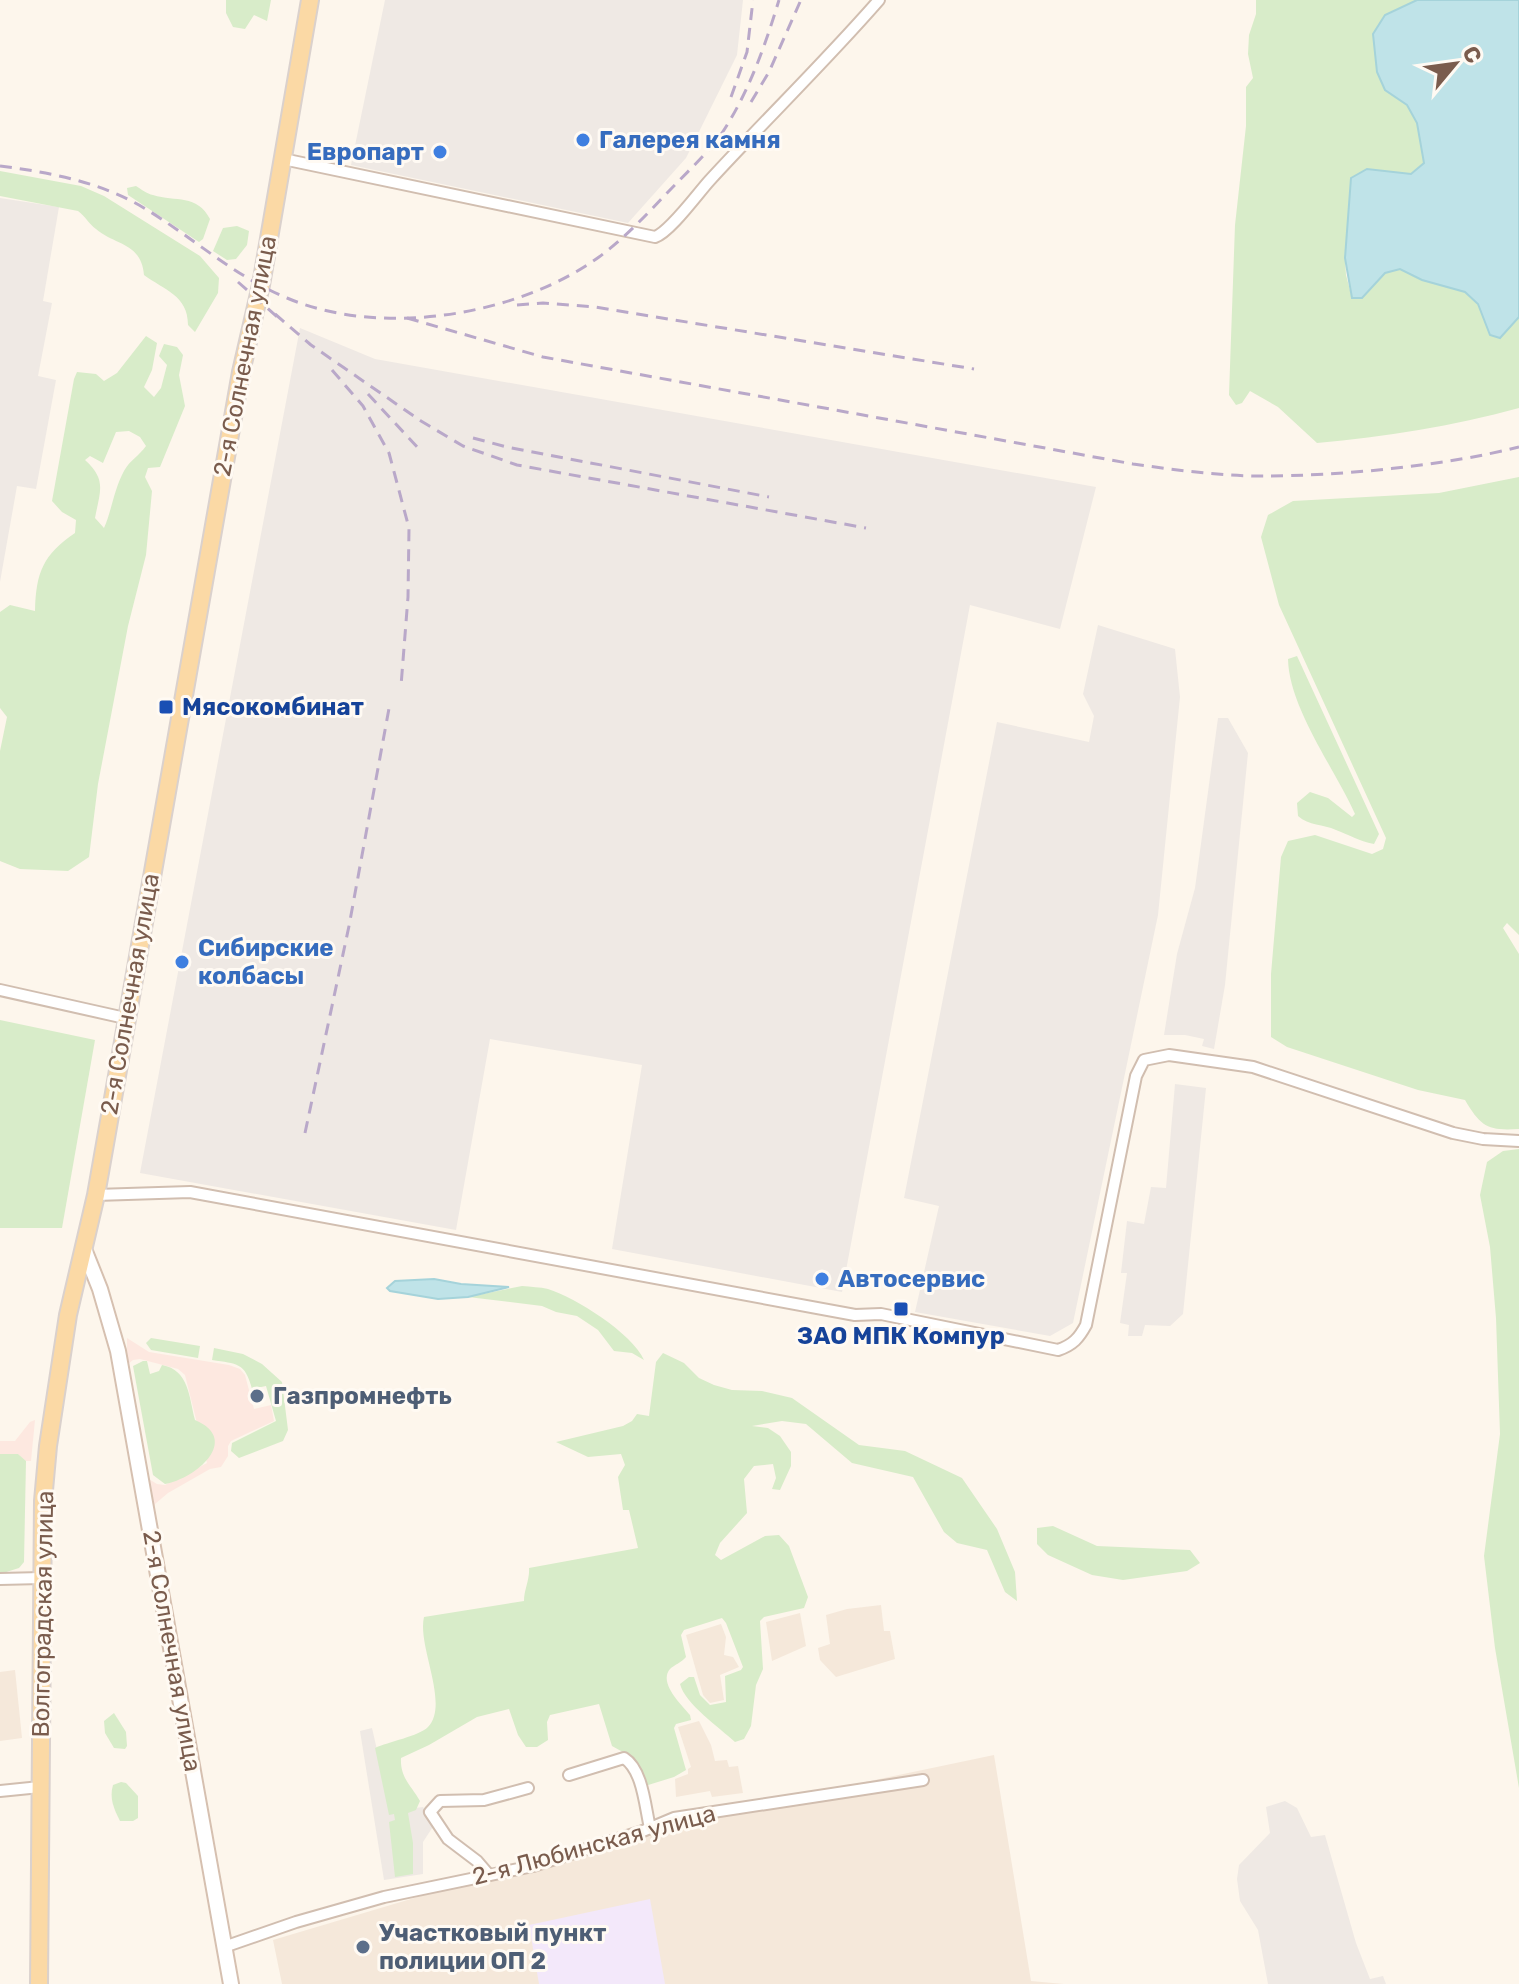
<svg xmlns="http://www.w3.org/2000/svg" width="1519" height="1984" font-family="Rubik,sans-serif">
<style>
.residential{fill:#f5e8da}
.commercial{fill:#fde8e0}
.industrial{fill:#efe9e4}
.education{fill:#f3e8fa}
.green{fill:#d8ecc9;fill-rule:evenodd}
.water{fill:#bfe3e8;stroke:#a5d3da;stroke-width:2}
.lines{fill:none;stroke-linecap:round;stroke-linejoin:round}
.minor-casing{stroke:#d1beb0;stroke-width:14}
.secondary-casing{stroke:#d6c0b0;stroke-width:18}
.primary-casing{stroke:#dad1cd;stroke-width:20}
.minor{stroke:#fff;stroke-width:10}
.secondary{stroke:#fff;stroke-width:14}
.primary{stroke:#fbd9a5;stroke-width:16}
.rail{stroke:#b9a8c9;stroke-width:3;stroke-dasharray:12 8;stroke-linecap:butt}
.shop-dot{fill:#3f7fe0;stroke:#fffaf3;stroke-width:3}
.transit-dot{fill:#1a4fb4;stroke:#fffaf3;stroke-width:3}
.service-dot{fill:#5c6f8a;stroke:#fffaf3;stroke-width:3}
.labels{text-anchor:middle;stroke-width:6;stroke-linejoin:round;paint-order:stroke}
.shop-label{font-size:24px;font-weight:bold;fill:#366cbe;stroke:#fffaf3;text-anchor:start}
.street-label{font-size:24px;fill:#7a5c4d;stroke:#fffaf3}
.transit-label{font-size:24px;font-weight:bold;fill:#164399;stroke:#fffaf3;text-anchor:start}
.service-label{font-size:24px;font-weight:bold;fill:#4e5e75;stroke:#fffaf3;text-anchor:start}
</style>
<rect width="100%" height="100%" fill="#fdf6ec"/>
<g class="residential">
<polygon points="881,1605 884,1631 890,1631 895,1659 836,1677 820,1660 818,1648 830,1644 826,1615 847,1609"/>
<polygon points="800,1613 806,1646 772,1661 766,1622"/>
<polygon points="721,1624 726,1637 724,1655 733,1657 739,1667 720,1675 724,1700 710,1703 703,1695 686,1635"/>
<polygon points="15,1670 22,1738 0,1741 0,1672"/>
<polygon points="699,1721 711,1745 715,1761 727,1760 729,1767 738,1766 743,1793 712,1797 710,1791 676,1797 675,1779 688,1774 688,1769 691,1767 678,1727"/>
<polygon points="994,1755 1031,1981 1064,1984 282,1984 273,1940 660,1825"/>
</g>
<g class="commercial">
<polygon points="127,1338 149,1352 229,1365 240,1369 245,1375 254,1409 271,1405 274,1421 231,1441 228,1446 228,1456 221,1467 210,1469 168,1493 155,1504 153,1514 147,1478 157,1484 165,1485 207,1463 185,1375 178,1369 140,1359 133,1360 127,1365"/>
<polygon points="35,1420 31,1461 26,1461 18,1454 0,1454 0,1441 15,1441 30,1422"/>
</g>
<g class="industrial">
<polygon points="385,0 743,0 737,55 686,158 628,223 351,165"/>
<polygon points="0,198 59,207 43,301 52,303 38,376 56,380 36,489 17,486 0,582"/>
<polygon points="300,328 375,359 1096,487 1060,629 970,605 842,1292 612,1249 642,1065 490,1039 456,1230 140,1173"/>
<polygon points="1098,625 1175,649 1180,697 1158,915 1073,1323 1050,1336 915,1312 939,1206 904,1198 997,722 1089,742 1094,716 1083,694"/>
<polygon points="1218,718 1228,718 1248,753 1225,985 1214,1049 1202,1046 1204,1039 1185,1035 1164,1035 1177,954 1195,888"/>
<polygon points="1175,1084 1206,1088 1183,1314 1170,1326 1145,1325 1142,1336 1128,1336 1129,1325 1120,1323 1127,1273 1121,1273 1127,1221 1144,1224 1151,1187 1166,1188"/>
<polygon points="372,1728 391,1811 423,1807 434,1825 423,1842 423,1874 384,1880 360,1731"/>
<polygon points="1285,1801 1297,1808 1311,1837 1325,1835 1356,1943 1370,1979 1383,1976 1386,1984 1268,1984 1258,1930 1240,1901 1237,1879 1239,1865 1270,1833 1266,1807"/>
</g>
<polygon class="education" points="650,1899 665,1984 539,1984 529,1925"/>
<g class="green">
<polygon points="226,0 271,0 267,21 254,15 245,29 233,27 226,13"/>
<path d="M1256 0H1417L1385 15V90L1407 105 1417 123 1424 163 1411 174 1367 169 1351 178 1345 258 1346 275 1352 298H1362L1385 273 1400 269 1422 280 1465 292 1478 304 1490 334 1500 338 1519 317V408C1453 426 1385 437 1317 443L1278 407 1250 391 1242 403 1236 405 1229 395 1235 225 1246 126V87L1253 78 1248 54 1249 35 1256 14Z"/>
<path d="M0 171 81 186 104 196 200 256 219 278 218 293 195 332 188 325C188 295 164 290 144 275 141 242 116 246 96 229 89 224 85 216 78 211L0 196Z"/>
<path d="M136 186C141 189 147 194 153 195 176 202 197 194 210 219L203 239 199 242 128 195 127 188Z"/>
<polygon points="237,226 249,231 247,245 236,259 227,260 213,251 223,228"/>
<path d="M146 336 157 343 152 370 144 387 154 397 161 388 167 365 159 356 164 344 177 347 183 355 179 375 185 406 160 467 148 468 145 477 152 491 146 555 128 626 98 784 89 857 68 871 20 869 0 861V751L7 717 0 708V612L10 605 35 611C36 572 43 555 75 533L76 520 62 512 52 501 74 379 77 372 96 374 104 381 117 373ZM129 431 140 437 146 446C139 456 130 460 124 471 114 489 112 510 104 528L95 518C100 491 107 480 85 460L90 456 103 463 116 432Z"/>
<path d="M1519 477V935L1507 923 1503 928 1519 954V1129C1488 1131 1481 1127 1465 1100L1418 1090 1287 1047 1271 1037V974L1281 857 1288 841 1315 835 1372 854 1383 849 1386 838 1279 605 1261 537 1268 515 1293 501 1439 493Z"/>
<path d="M1297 656 1379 834 1374 844C1358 841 1350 835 1336 830 1323 824 1309 826 1298 816L1297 803 1310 792 1328 798 1352 817 1355 814C1335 769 1289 708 1288 659Z"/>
<polygon points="0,1020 95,1040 62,1228 0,1228"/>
<polygon points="1519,1149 1519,1788 1495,1648 1484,1556 1500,1434 1496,1318 1490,1247 1480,1195 1487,1162 1503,1151"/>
<path d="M522 1286C531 1287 540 1287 548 1289 576 1298 632 1333 644 1360L632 1353 614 1351 598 1330 577 1316 556 1312 542 1306 468 1297Z"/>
<polygon points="151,1338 200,1346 198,1358 151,1350 146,1343"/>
<path d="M214 1348 243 1354 262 1364 282 1382 288 1430 283 1441 239 1458 231 1451 232 1443 276 1421 266 1386 252 1389C245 1362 237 1364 212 1360Z"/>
<path d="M663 1353 684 1363 699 1378 714 1385 732 1390 762 1391 792 1398 859 1445 905 1451 962 1478 997 1529 1015 1572 1017 1601 1005 1592 987 1550 957 1543 944 1532 913 1477 852 1463 806 1424 782 1421 752 1426 768 1428 780 1436 791 1452V1466L780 1490 772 1489 776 1478 773 1464 754 1466 744 1479 747 1513 720 1543 715 1555 721 1560 765 1536 779 1535 789 1546 808 1597 804 1608 764 1617 760 1621 763 1669 756 1685 751 1726 744 1739 735 1742C720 1728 685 1704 680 1684L689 1677H694L700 1695 710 1705 726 1702 725 1676 741 1670 743 1667 726 1623 722 1618 684 1630 681 1635 686 1657C682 1662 674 1665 670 1669 658 1683 682 1705 690 1715L691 1720 676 1724 674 1728 686 1770 674 1777 645 1786 630 1756 612 1746 599 1704 550 1715 547 1722 548 1740 537 1747H526L518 1735 509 1709 477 1717 429 1745 401 1758C400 1778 411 1785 420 1801L416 1810 408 1813 413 1843V1874L395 1877 389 1822 395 1820 394 1814 389 1815 375 1748C388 1742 419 1736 428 1727 450 1704 417 1646 424 1617L524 1601C524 1590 530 1579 529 1568L638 1548 629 1510H623L618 1477 625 1465 621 1454 588 1457 556 1442 623 1426 632 1421 637 1414 649 1416 656 1362Z"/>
<path d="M143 1361H147L150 1374 159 1371 162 1365C189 1370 189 1397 195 1420 242 1440 195 1479 165 1484L153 1475 133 1366Z"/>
<polygon points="0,1454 18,1454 26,1461 24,1562 19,1568 0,1574"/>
<polygon points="1053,1526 1097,1546 1190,1550 1200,1563 1187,1571 1123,1580 1092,1575 1048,1555 1037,1544 1037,1528"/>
<polygon points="114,1713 126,1732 127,1746 125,1749 114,1748 105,1733 104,1721"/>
<path d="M121 1782 126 1783 138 1796V1818L133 1821H120C114 1809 109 1798 113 1785Z"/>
</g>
<g class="water">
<polygon points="1417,0 1519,0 1519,317 1500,338 1490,335 1478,304 1465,292 1422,280 1400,269 1385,273 1362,298 1352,298 1345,258 1351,178 1367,169 1411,174 1424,163 1417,123 1407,105 1385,90 1377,72 1373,34 1385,15"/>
<polygon points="434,1279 461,1284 509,1287 468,1297 438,1299 390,1291 387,1288 395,1281"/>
</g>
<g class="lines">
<defs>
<g id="minor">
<path d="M283 159 655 237C670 232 698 193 710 180 766 119 825 62 879 0"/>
<polyline points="0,990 125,1018"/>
<path d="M96 1195 190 1192 855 1315 881 1314 1058 1350C1073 1345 1079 1338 1086 1325L1136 1076 1144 1060 1169 1055 1253 1067 1453 1133 1483 1139 1519 1141"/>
<polyline points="0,1579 42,1578"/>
<path d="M569 1775 624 1758C643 1770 645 1807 650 1828"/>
<polyline points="0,1791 40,1787"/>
<polyline points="489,1875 477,1861 448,1839 430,1812 440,1801 484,1800 528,1788"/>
<polyline points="224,1947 296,1922 384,1897 533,1866 643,1831 674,1818 923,1780"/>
</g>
<polyline id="secondary" points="84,1249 100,1289 118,1351 231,1984"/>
<polyline id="primary" points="39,1984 43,1501 48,1446 68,1315 96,1195 241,372 261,285 310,0"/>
</defs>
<use href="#minor" class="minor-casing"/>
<use href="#secondary" class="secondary-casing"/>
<use href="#primary" class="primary-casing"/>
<use href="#minor" class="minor"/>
<use href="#secondary" class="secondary"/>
<use href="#primary" class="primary"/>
<g class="rail">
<polyline points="731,97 747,52 753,0"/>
<polyline points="751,102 769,72 800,2"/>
<path d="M0 166C47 172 96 181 139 205 189 234 233 276 287 298 381 338 517 316 599 257 625 238 647 214 669 191 687 172 707 154 722 133 749 92 765 46 779 0"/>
<polyline points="238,282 283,322"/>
<polyline points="517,305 543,303 595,307 974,369"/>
<polyline points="275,314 311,345 421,421 463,446 517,465 866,528"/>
<path d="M407 318 543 357 1133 464C1176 470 1219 476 1262 476 1339 476 1444 466 1519 447"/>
<polyline points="332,370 363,406 389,453 409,528 408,597 401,686"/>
<polyline points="368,394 419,449"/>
<polyline points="473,438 507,447 769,497"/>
<polyline points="305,1133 349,926 390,703"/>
</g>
</g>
<g class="shop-dot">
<circle cx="583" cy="140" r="8"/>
<circle cx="440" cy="152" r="8"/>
<circle cx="182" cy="962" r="8"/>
<circle cx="822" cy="1279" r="8"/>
</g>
<g class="transit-dot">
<rect x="158" y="699" width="16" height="16" rx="4"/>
<rect x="893" y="1301" width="16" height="16" rx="4"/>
</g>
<g class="service-dot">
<circle cx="257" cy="1396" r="8"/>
<circle cx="363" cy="1947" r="8"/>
</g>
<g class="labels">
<g class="shop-label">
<text x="599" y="148">Галерея камня</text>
<text x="424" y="160" text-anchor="end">Европарт</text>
<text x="198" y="956">Сибирские<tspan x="198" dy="28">колбасы</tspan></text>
<text x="838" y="1287">Автосервис</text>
</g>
<g class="street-label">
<text transform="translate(245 356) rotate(-79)" y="8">2-я Солнечная улица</text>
<text transform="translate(130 994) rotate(-80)" y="8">2-я Солнечная улица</text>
<text transform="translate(43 1614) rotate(-89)" y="8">Волгоградская улица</text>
<text transform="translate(172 1651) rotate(80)" y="8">2-я Солнечная улица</text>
<text transform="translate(594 1845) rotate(-15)" y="8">2-я Любинская улица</text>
</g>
<g class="transit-label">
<text x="182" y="715">Мясокомбинат</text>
<text x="901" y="1344" text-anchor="middle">ЗАО МПК Компур</text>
</g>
<g class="service-label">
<text x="273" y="1404">Газпромнефть</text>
<text x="379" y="1941">Участковый пункт<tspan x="379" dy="28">полиции ОП 2</tspan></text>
</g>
</g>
<g transform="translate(1455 64) rotate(61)" stroke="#fffaf3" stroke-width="6" paint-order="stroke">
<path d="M0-6L14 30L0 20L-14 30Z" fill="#7a5c4d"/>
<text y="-12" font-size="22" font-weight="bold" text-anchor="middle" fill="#7a5c4d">С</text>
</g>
</svg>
